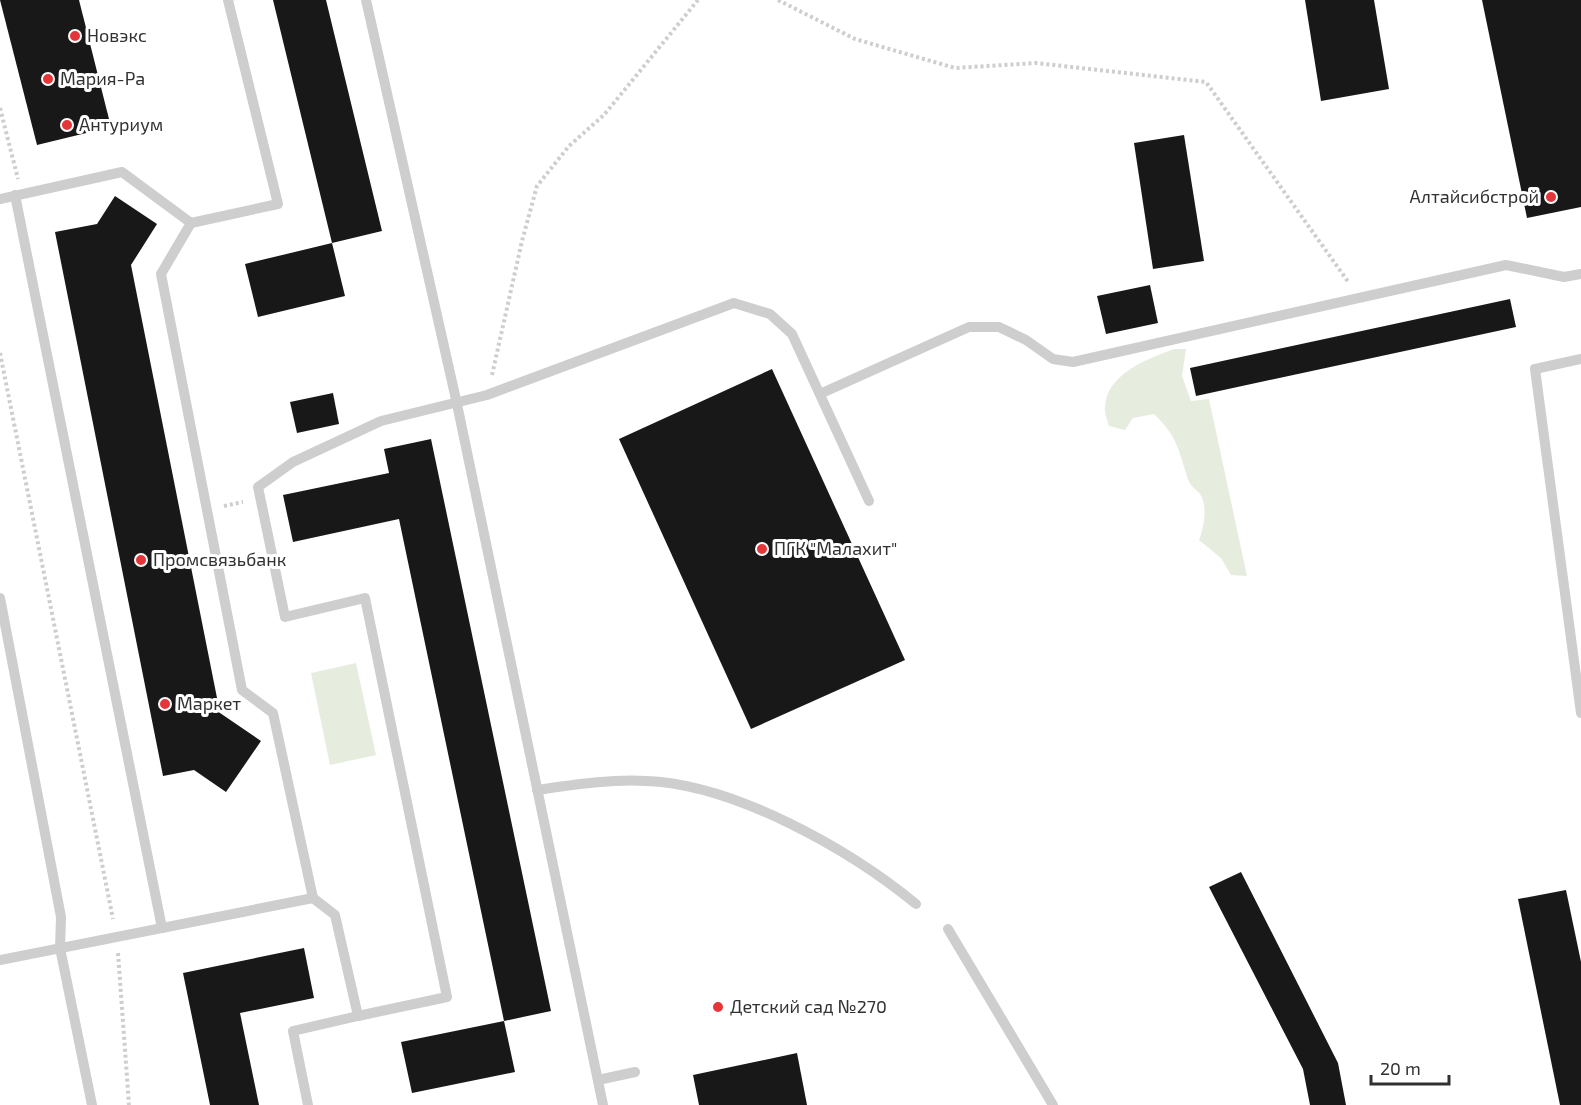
<svg xmlns="http://www.w3.org/2000/svg" width="1581" height="1105" font-family="'Exo 2',sans-serif">
<style>
.green{fill:#e6eddf}
.building{fill:#181818}
.lines{fill:none;stroke-linecap:round;stroke-linejoin:round}
.path{stroke:#cecece;stroke-width:4;stroke-dasharray:3 3;stroke-linecap:butt}
.service{stroke:#cecece;stroke-width:10}
.poi-dot{fill:#e5353a;stroke:#fff;stroke-width:2}
.labels{text-anchor:middle;stroke-width:6;stroke-linejoin:round;paint-order:stroke}
.poi-label{font-size:18px;fill:#313131;stroke:#fff;text-anchor:start}
</style>
<rect width="100%" height="100%" fill="#fff"/>
<g class="green">
<path d="M1174 349H1186L1182 376 1191 401 1209 399 1247 576 1231 575 1221 558 1199 540C1204 528 1208 505 1200 494 1196 489 1190 486 1188 479 1178 449 1178 437 1154 414L1133 418 1125 430 1109 426C1108 421 1104 413 1105 408 1106 374 1147 359 1174 349Z"/>
<polygon points="356,663 376,755 330,765 311,673"/>
</g>
<g class="building">
<polygon points="0,0 79,0 111,127 37,145"/>
<polygon points="273,0 326,0 382,231 332,243 345,296 258,317 245,264 332,243"/>
<polygon points="1305,0 1374,0 1389,89 1321,101"/>
<polygon points="1482,0 1581,0 1581,207 1527,218"/>
<polygon points="1184,135 1204,261 1153,269 1134,143"/>
<polygon points="115,196 157,224 131,265 220,713 261,741 226,792 194,770 163,776 55,232 97,224"/>
<polygon points="1150,285 1158,323 1106,334 1097,296"/>
<polygon points="1510,299 1516,327 1196,396 1190,368"/>
<polygon points="772,369 905,660 751,729 619,439"/>
<polygon points="333,393 339,424 297,433 290,402"/>
<polygon points="431,439 551,1011 504,1021 515,1072 412,1093 401,1042 504,1021 399,519 293,542 283,495 389,473 384,449"/>
<polygon points="1241,872 1338,1063 1346,1105 1310,1105 1303,1069 1209,887"/>
<polygon points="1566,890 1581,962 1581,1105 1560,1105 1518,899"/>
<polygon points="304,948 314,998 240,1013 259,1105 210,1105 183,973"/>
<polygon points="797,1053 807,1105 699,1105 693,1075"/>
</g>
<g class="lines">
<g class="path">
<polyline points="778,0 855,39 955,68 1036,63 1206,82 1349,283"/>
<polyline points="0,108 18,179"/>
<polyline points="0,353 113,919"/>
<polyline points="492,375 522,241 537,186 569,146 604,115 698,0"/>
<polyline points="224,506 243,502"/>
<polyline points="118,953 129,1105"/>
</g>
<g class="service">
<polyline points="366,0 457,404 603,1105"/>
<polyline points="15,195 162,928"/>
<polyline points="0,199 122,172 191,223 161,274 242,690 273,713 313,898 335,915 358,1016 293,1031 308,1105"/>
<polyline points="191,223 278,204 228,0"/>
<polyline points="1581,359 1535,369 1581,713"/>
<polyline points="822,393 969,327 999,327 1026,340 1053,359 1073,362 1506,265 1564,277 1581,274"/>
<polyline points="0,598 61,917 60,948 92,1105"/>
<path d="M537 790C573 785 610 779 646 781 734 784 849 849 916 904"/>
<polyline points="948,929 1053,1105"/>
<polyline points="0,960 313,898"/>
<polyline points="358,1016 447,997 365,598 285,617 258,487 293,462 381,421 487,395 734,303 770,314 792,334 869,501"/>
<polyline points="598,1080 635,1072"/>
</g>
</g>
<g class="poi-dot">
<circle cx="75" cy="36" r="6"/>
<circle cx="48" cy="79" r="6"/>
<circle cx="67" cy="125" r="6"/>
<circle cx="1551" cy="197" r="6"/>
<circle cx="762" cy="549" r="6"/>
<circle cx="141" cy="560" r="6"/>
<circle cx="165" cy="704" r="6"/>
<circle cx="718" cy="1007" r="6"/>
</g>
<g class="labels">
<g class="poi-label">
<text x="87" y="42">Новэкс</text>
<text x="60" y="85">Мария-Ра</text>
<text x="79" y="131">Антуриум</text>
<text x="1539" y="203" text-anchor="end">Алтайсибстрой</text>
<text x="774" y="555">ПГК "Малахит"</text>
<text x="153" y="566">Промсвязьбанк</text>
<text x="177" y="710">Маркет</text>
<text x="730" y="1013">Детский сад №270</text>
</g>
</g>
<path d="M1371 1075v9h78v-9" fill="none" stroke="#313131" stroke-width="3"/>
<text x="1380" y="1075" font-size="18" fill="#313131" stroke="#ffffff" stroke-width="4.5" paint-order="stroke">20 m</text>
</svg>
